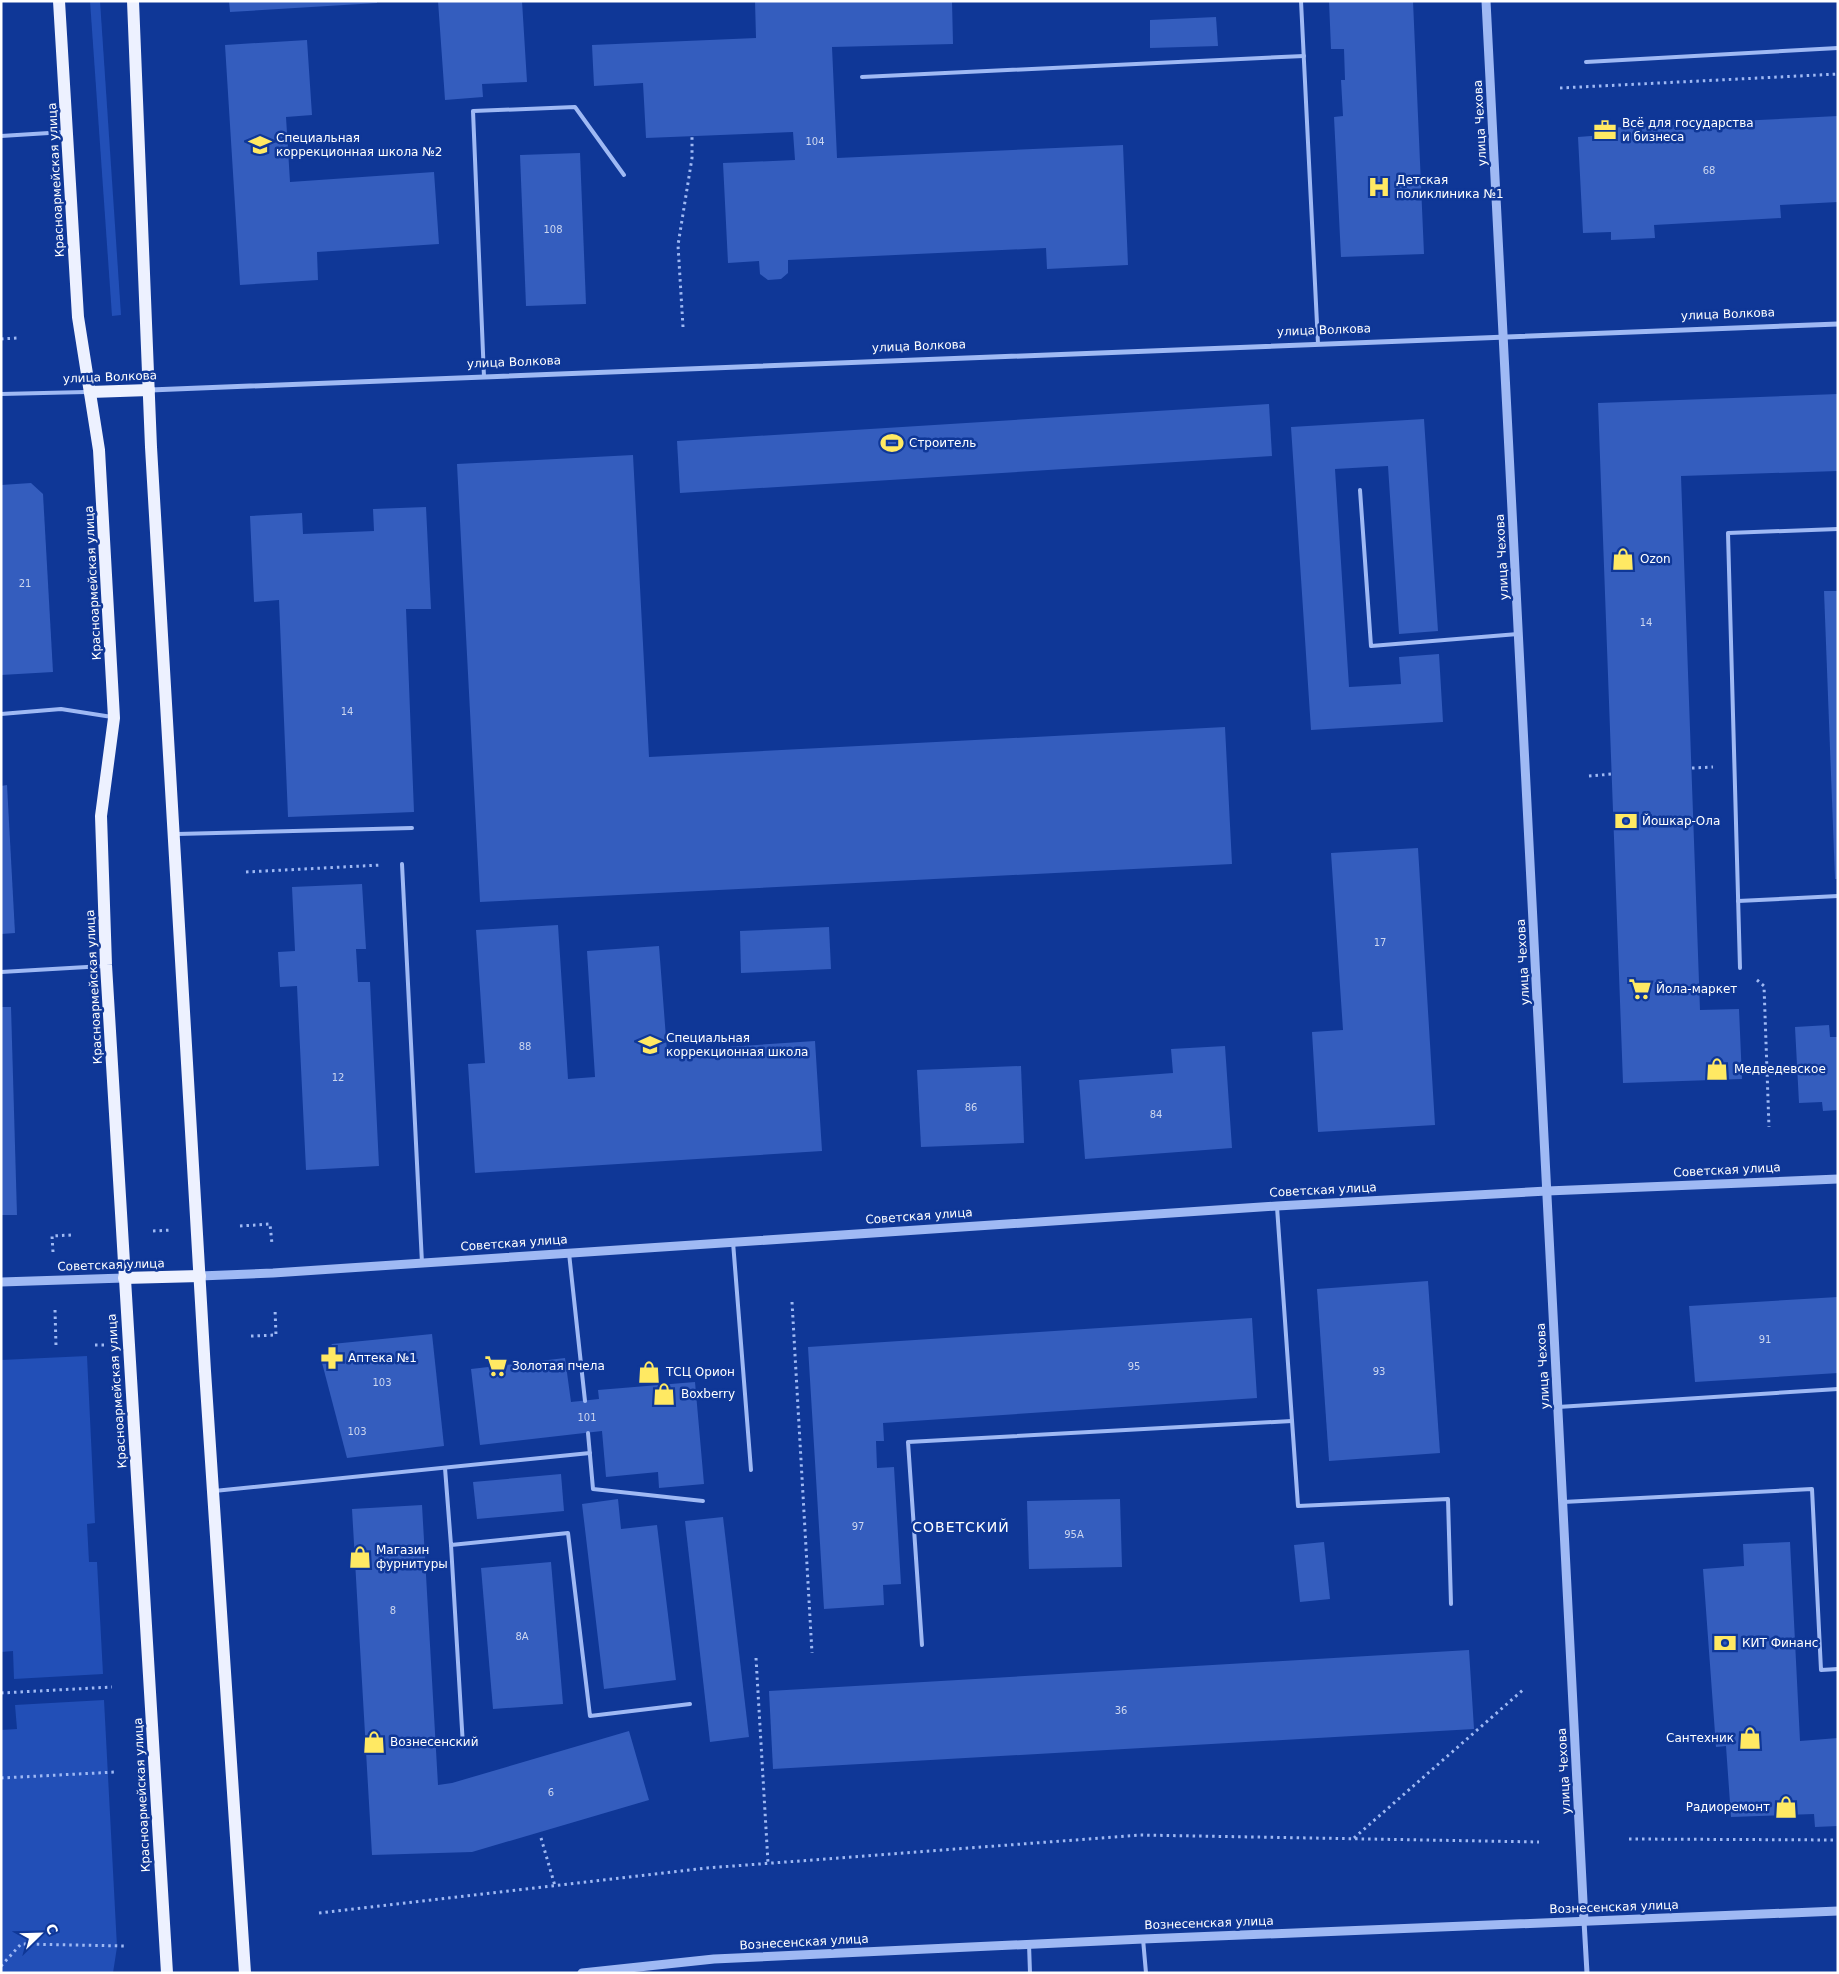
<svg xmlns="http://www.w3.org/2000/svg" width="1839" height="1974" font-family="'DejaVu Sans',sans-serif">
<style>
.green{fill:#224fb7}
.building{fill:#345dbe}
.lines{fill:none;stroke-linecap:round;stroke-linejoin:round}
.path{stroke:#9fb9f4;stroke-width:3;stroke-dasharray:2.5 4;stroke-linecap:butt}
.service{stroke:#9fb9f4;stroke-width:4}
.minor{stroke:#9fb9f4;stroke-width:5}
.tertiary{stroke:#9fb9f4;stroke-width:9}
.primary{stroke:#edf1ff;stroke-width:12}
.labels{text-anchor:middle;stroke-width:5;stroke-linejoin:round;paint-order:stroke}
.number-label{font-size:10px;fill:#ccd6ef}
.street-label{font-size:12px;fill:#fff;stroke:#0f3797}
.poi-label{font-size:12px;fill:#fff;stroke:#0f3797;text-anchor:start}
.neighbourhood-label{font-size:14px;letter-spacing:1px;fill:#fff;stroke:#0f3797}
</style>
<rect width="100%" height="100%" fill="#0f3797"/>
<g class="green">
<polygon points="90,1 100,1 121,315 112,316"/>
<polygon points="87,1356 95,1523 87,1524 89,1562 97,1562 103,1674 14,1679 13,1651 1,1652 1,1360"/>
<polygon points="104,1700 117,1947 113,1973 1,1973 1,1730 17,1729 15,1705"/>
</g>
<g class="building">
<polygon points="229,1 377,1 377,3 230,12"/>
<polygon points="438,1 522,1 527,82 482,84 483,97 445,100"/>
<polygon points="755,1 952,1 953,44 832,47 837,158 1123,145 1128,265 1047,269 1046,248 788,260 788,273 781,279 768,280 760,274 759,261 728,263 723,163 795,160 793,132 646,138 643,83 594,86 592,45 756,38"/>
<polygon points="1329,1 1413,1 1424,254 1341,257 1334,117 1343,116 1341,80 1345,80 1344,49 1331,49"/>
<polygon points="1216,17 1218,46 1150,48 1150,20"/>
<polygon points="307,40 312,115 286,117 290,182 434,172 439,244 317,252 318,280 240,285 225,45"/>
<polygon points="1838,116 1838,202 1780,205 1781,218 1654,225 1655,238 1611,240 1611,232 1583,233 1578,137 1604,135 1603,128 1674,125 1675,130 1718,128 1718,122"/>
<polygon points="580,153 586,304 526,306 520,155"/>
<polygon points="1838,394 1838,471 1681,476 1700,1010 1739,1009 1742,1079 1623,1083 1598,403"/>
<polygon points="1269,404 1272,456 680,493 677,441"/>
<polygon points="1424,419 1438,631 1399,634 1388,466 1335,469 1349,687 1401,684 1399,657 1439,654 1443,722 1311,730 1291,427"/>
<polygon points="633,455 649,757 1225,727 1232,864 480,902 457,464"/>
<polygon points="31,483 43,494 53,672 1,675 1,485"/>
<polygon points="426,507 431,609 406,609 414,812 288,817 279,600 254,602 250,516 302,513 303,534 374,531 373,509"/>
<polygon points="1824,591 1838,591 1838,879 1835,879"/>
<polygon points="7,785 15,933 1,934 1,786"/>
<polygon points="1418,848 1435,1125 1318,1132 1312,1032 1343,1030 1331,853"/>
<polygon points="362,884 366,949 356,949 358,982 370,982 379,1166 306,1170 297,986 280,987 278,952 295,951 292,887"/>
<polygon points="558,925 568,1079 595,1077 587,951 659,946 667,1051 815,1041 822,1151 475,1173 468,1064 485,1063 476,930"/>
<polygon points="829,927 831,969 741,973 740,931"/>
<polygon points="1,1007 11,1007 17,1215 1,1215"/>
<polygon points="1829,1025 1830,1037 1838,1037 1838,1110 1823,1111 1822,1102 1799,1103 1795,1027"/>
<polygon points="1225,1046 1232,1148 1085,1159 1079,1080 1173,1073 1171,1049"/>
<polygon points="1021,1066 1024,1143 921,1147 917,1070"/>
<polygon points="1428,1281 1440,1453 1329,1461 1317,1289"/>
<polygon points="1838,1297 1838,1373 1695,1382 1689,1306"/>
<polygon points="1252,1318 1257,1398 883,1423 884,1441 876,1441 877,1468 894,1467 901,1584 883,1585 884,1605 824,1609 808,1347"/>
<polygon points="432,1334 444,1446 347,1458 321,1359 332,1344"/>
<polygon points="565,1358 571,1402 599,1399 598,1390 695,1382 704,1484 659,1488 658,1472 606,1477 602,1431 480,1445 471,1369"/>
<polygon points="561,1474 564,1511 477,1519 473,1482"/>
<polygon points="618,1499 621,1529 657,1525 676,1680 604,1689 582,1504"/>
<polygon points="1120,1499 1122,1567 1029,1569 1027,1501"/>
<polygon points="422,1505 438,1785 452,1783 629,1731 649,1800 472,1852 372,1855 352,1509"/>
<polygon points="723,1517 749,1737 710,1742 685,1521"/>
<polygon points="1324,1542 1330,1599 1300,1602 1294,1545"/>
<polygon points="1790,1542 1800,1741 1838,1738 1838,1826 1815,1827 1814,1814 1731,1817 1726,1746 1716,1747 1703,1569 1744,1566 1743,1544"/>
<polygon points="551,1562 563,1704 493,1709 481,1568"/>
<polygon points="1469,1650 1474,1729 773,1769 769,1691"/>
</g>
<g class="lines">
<g class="path">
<polyline points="1560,88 1838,74"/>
<polyline points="683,327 678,245 692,158 692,136"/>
<polyline points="1,339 18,338"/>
<polyline points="1692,768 1713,767"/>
<polyline points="1589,776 1612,774"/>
<polyline points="246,872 381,865"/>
<polyline points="1757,980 1764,986 1769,1127"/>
<polyline points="240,1226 270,1224 272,1244"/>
<polyline points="153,1231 172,1230"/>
<polyline points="53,1252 52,1236 71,1235"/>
<polyline points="792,1302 812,1653"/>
<polyline points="55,1310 56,1346"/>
<polyline points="251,1336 276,1335 275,1309"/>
<polyline points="95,1345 104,1345"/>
<polyline points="756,1658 768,1863"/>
<polyline points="1,1693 112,1687"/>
<polyline points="1,1778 116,1772"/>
<polyline points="541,1838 555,1886"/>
<polyline points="1354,1838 1524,1689"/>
<polyline points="1629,1839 1838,1840"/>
<polyline points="319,1913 707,1868 1140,1835 1539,1842"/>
<polyline points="1,1966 21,1944 125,1946"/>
</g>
<g class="service">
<polyline points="1301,1 1318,344"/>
<polyline points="1586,62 1838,48"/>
<polyline points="862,77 1304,56"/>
<polyline points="1,136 65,132"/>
<polyline points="484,377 473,111 575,107 624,175"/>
<polyline points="1,394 86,392"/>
<polyline points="1360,490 1371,646 1518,634"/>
<polyline points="1,714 61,709 112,717"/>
<polyline points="177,834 412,828"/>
<polyline points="402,864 422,1263"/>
<polyline points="1738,901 1838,896"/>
<polyline points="1740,968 1728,533 1838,529"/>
<polyline points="1,972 104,966"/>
<polyline points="1277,1207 1298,1506 1448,1499 1451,1604"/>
<polyline points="733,1242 751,1470"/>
<polyline points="569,1253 585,1401"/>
<polyline points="1558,1407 1838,1389"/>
<polyline points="588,1433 593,1489 703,1501"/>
<polyline points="445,1468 451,1545 568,1533 590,1716 690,1704"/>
<polyline points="214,1491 590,1453"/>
<polyline points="1563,1502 1812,1489 1821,1670 1838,1669"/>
<polyline points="451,1545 463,1746"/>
<polyline points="922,1645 908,1442 1292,1421"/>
<polyline points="1143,1939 1146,1973"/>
<polyline points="1029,1944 1030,1973"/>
</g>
<g class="minor">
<polyline points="150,390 1838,324"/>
<polyline points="1584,1921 1587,1973"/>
</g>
<g class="tertiary">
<polyline points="1486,1 1584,1921"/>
<polyline points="200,1276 273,1273 1277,1206 1547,1191 1838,1179"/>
<polyline points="1,1282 124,1278"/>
<polyline points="582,1973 714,1959 1143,1939 1838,1911"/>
</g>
<g class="primary">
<polyline points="59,1 78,317 99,450 114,718 101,816 106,965 167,1973"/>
<polyline points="133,1 151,447 205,1371 245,1973"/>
<polyline points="90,392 149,390"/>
<polyline points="124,1278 200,1276"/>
</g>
</g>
<defs>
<symbol id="office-bare" viewBox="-9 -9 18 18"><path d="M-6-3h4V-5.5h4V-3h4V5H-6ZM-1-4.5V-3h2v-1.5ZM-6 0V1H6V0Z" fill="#ffe963" stroke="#0f3797" stroke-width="2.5" paint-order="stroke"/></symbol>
<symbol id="school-bare" viewBox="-9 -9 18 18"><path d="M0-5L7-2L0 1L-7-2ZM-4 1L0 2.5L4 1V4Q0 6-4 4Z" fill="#ffe963" stroke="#0f3797" stroke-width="2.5" paint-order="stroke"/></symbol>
<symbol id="hospital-bare" viewBox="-9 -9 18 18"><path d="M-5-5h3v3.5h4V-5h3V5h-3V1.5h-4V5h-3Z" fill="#ffe963" stroke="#0f3797" stroke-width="2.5" paint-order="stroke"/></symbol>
<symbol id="stadium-bare" viewBox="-9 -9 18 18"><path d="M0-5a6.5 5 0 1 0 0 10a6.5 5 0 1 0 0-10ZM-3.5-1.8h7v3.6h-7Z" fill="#ffe963" stroke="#0f3797" stroke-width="2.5" paint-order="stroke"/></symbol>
<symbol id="shop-bare" viewBox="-9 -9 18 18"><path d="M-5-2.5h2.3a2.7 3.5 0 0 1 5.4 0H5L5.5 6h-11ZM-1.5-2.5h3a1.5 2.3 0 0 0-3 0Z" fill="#ffe963" stroke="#0f3797" stroke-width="2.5" paint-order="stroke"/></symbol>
<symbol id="bank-bare" viewBox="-9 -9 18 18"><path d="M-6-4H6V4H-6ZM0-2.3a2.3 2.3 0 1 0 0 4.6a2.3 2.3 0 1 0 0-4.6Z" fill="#ffe963" stroke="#0f3797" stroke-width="2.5" paint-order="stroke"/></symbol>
<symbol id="supermarket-bare" viewBox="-9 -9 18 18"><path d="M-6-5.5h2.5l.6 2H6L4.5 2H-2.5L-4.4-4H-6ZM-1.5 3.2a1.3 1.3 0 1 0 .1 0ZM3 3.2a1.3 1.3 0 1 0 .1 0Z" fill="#ffe963" stroke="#0f3797" stroke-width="2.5" paint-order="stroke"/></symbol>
<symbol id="pharmacy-bare" viewBox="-9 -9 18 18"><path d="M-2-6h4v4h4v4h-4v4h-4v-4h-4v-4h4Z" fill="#ffe963" stroke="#0f3797" stroke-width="2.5" paint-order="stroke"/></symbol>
</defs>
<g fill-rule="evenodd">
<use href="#office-bare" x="1589" y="114" width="32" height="32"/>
<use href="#school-bare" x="244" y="129" width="32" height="32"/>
<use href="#hospital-bare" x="1363" y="171" width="32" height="32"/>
<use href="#stadium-bare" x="876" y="427" width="32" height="32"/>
<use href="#shop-bare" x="1607" y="543" width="32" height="32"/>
<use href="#bank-bare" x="1610" y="805" width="32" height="32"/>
<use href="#supermarket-bare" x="1624" y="973" width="32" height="32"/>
<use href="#school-bare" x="634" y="1029" width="32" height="32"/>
<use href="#shop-bare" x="1701" y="1053" width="32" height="32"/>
<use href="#pharmacy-bare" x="316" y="1342" width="32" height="32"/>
<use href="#supermarket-bare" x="480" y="1350" width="32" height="32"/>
<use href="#shop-bare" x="633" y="1356" width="32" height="32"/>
<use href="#shop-bare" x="648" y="1378" width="32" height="32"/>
<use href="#shop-bare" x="344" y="1541" width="32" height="32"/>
<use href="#bank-bare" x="1709" y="1627" width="32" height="32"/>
<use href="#shop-bare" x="1734" y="1722" width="32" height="32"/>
<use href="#shop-bare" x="358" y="1726" width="32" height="32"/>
<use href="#shop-bare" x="1770" y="1791" width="32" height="32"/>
</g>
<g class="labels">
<g class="number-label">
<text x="815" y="145">104</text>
<text x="1709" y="174">68</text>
<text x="553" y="233">108</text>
<text x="25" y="587">21</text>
<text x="1646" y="626">14</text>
<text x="347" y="715">14</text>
<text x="1380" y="946">17</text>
<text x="525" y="1050">88</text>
<text x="338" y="1081">12</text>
<text x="971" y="1111">86</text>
<text x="1156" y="1118">84</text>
<text x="1765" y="1343">91</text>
<text x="1134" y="1370">95</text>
<text x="1379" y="1375">93</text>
<text x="382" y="1386">103</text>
<text x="587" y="1421">101</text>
<text x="357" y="1435">103</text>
<text x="858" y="1530">97</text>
<text x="1074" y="1538">95А</text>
<text x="393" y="1614">8</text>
<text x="522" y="1640">8А</text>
<text x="1121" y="1714">36</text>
<text x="551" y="1796">6</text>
</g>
<g class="street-label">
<text transform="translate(1480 123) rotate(-93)" y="4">улица Чехова</text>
<text transform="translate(56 180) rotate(-93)" y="4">Красноармейская улица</text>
<text transform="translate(1728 314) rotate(-2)" y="4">улица Волкова</text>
<text transform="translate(1324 330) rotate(-2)" y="4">улица Волкова</text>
<text transform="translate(919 346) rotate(-2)" y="4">улица Волкова</text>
<text transform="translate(514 362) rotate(-2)" y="4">улица Волкова</text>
<text transform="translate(110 377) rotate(-2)" y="4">улица Волкова</text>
<text transform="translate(1502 557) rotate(-93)" y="4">улица Чехова</text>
<text transform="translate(93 583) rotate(-93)" y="4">Красноармейская улица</text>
<text transform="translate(1523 962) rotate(-93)" y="4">улица Чехова</text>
<text transform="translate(94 987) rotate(-93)" y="4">Красноармейская улица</text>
<text transform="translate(1727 1170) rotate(-3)" y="4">Советская улица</text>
<text transform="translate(1323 1190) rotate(-3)" y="4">Советская улица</text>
<text transform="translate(919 1216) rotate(-4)" y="4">Советская улица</text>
<text transform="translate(514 1243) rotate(-4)" y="4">Советская улица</text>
<text transform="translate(111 1265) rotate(-2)" y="4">Советская улица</text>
<text transform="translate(1543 1366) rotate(-93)" y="4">улица Чехова</text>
<text transform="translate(117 1391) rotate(-94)" y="4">Красноармейская улица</text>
<text transform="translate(1564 1771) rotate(-93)" y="4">улица Чехова</text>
<text transform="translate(142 1795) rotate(-93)" y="4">Красноармейская улица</text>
<text transform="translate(1614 1907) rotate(-2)" y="4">Вознесенская улица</text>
<text transform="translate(1209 1923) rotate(-2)" y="4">Вознесенская улица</text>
<text transform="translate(804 1942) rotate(-3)" y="4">Вознесенская улица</text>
</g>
<g class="poi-label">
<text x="1622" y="127">Всё для государства<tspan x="1622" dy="14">и бизнеса</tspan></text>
<text x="276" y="142">Специальная<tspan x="276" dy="14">коррекционная школа №2</tspan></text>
<text x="1396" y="184">Детская<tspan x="1396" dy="14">поликлиника №1</tspan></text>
<text x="909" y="447">Строитель</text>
<text x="1640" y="563">Ozon</text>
<text x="1642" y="825">Йошкар-Ола</text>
<text x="1656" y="993">Йола-маркет</text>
<text x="666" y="1042">Специальная<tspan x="666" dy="14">коррекционная школа</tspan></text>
<text x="1734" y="1073">Медведевское</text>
<text x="348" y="1362">Аптека №1</text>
<text x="512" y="1370">Золотая пчела</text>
<text x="666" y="1376">ТСЦ Орион</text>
<text x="681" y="1398">Boxberry</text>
<text x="376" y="1554">Магазин<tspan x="376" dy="14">фурнитуры</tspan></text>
<text x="1742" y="1647">КИТ Финанс</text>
<text x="1734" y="1742" text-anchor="end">Сантехник</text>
<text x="390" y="1746">Вознесенский</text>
<text x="1770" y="1811" text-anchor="end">Радиоремонт</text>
</g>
<g class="neighbourhood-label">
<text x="961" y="1532">СОВЕТСКИЙ</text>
</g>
</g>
<rect width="1839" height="1974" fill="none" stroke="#ffffff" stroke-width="5"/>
<g transform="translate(40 1934) rotate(67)" stroke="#0f3797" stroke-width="4" paint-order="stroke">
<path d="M0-4L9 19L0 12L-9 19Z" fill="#ffffff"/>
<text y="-8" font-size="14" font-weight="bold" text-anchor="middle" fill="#ffffff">С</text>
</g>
</svg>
